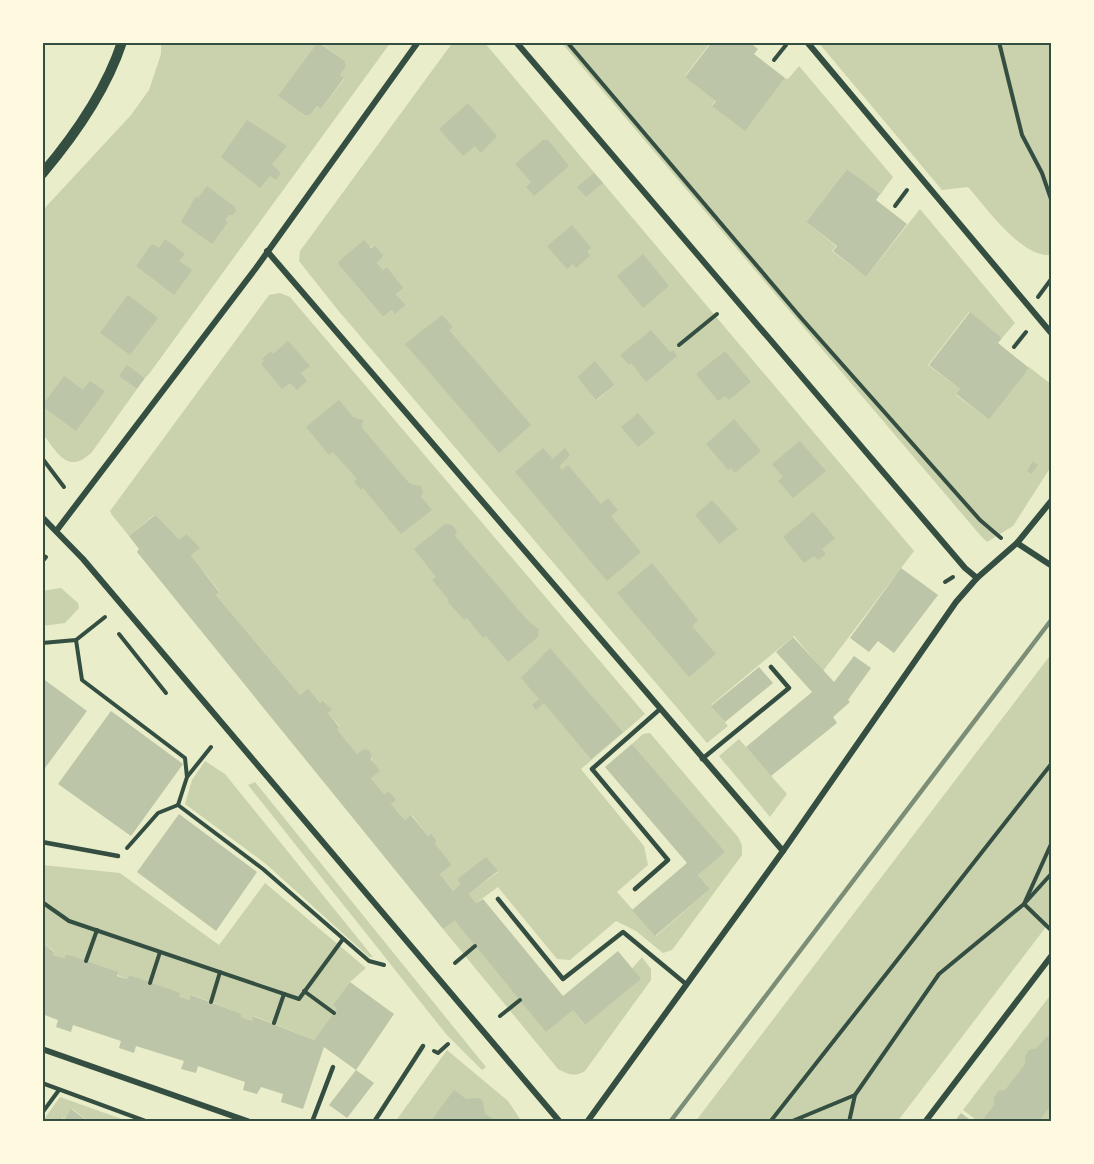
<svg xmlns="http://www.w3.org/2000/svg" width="1094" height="1164" font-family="'Fira Sans Condensed',sans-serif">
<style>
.green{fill:#cad2ad;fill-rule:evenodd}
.building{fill:#bcc5a7}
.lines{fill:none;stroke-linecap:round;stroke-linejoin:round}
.path{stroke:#344e41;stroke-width:4}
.service{stroke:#344e41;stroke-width:4.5}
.minor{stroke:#344e41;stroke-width:6}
.tertiary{stroke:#344e41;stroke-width:10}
.rail{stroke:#7c8e77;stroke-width:4.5}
.neatline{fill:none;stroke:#344e41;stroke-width:2}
</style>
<rect width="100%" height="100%" fill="#e9edc9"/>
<g class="green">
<path d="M161 42H391L149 374 145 378 127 366 120 376 137 389 92 452C68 476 57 452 42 433V211L131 115 149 90 161 54ZM319 42 345 61 346 65 340 75 344 79 321 109 317 106 311 114 306 116 279 96Z"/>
<path d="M453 42H484L914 551 823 671 794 636 711 705 728 726 707 743 337 309 299 261 300 251ZM375 245 384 256 377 263 383 270 387 267 404 288 396 294 406 305 396 313 392 310 383 317 337 263ZM595 362 615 385 597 400 577 377Z"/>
<polygon points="561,42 711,42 685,76 716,100 712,105 745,130 785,78 788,79 799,66 893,177 880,195 847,169 806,222 836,246 832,251 866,277 920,209 1015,323 1002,338 969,312 928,365 960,389 956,395 989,420 1029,367 1052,385 1052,465 1013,526 987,542 980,535"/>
<path d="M818 42H1052V255C1021 258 987 208 968 187L942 190Z"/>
<polygon points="280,293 290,297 645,714 581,769 644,846 648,865 617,892 656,936 710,889 698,875 724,852 632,744 643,734 650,733 738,837 742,845 742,855 672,950 663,953 636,931 616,921 570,960 557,959 498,887 476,903 469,894 498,872 486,858 457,879 460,884 453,891 440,874 452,865 435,843 437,841 431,833 428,836 412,815 405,820 391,804 389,791 384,794 371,778 372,755 369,750 357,754 337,729 340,727 328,713 331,710 324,700 320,703 308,688 300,695 216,595 219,591 191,555 199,548 187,534 179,539 154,515 129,536 112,515 110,511 269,295"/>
<polygon points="61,588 78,603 79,608 65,623 42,626 42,591"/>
<polygon points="1052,653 1052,919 897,1122 695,1122"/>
<polygon points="739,739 787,794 770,817 719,756"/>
<polygon points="205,761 225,774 373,957 369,957 266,864 185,804 192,780"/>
<polygon points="255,782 486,1067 482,1070 446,1034 248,785"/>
<polygon points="42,865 120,873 219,945 265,883 366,968 350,982 334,1005 337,1008 314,1040 254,1016 252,1021 241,1017 242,1014 192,995 189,1000 129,975 127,979 66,954 64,958 53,955 54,951 42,942"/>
<path d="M455 921 573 1010 584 1024 642 957 651 969V980L585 1071C574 1077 569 1075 558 1069L443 929Z"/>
<polygon points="1052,993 1052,1122 979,1122 963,1110"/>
<polygon points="447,1050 508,1101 522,1122 395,1122"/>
<polygon points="60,1097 130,1122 90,1122 72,1109 64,1119 61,1117 57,1122 42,1122"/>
</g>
<g class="building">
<polygon points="318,42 345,61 346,66 340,75 344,78 321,109 317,106 311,114 306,116 278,96"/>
<polygon points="712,42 749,42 758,49 754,54 785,78 745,131 712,106 716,101 685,77"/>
<polygon points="468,103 497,136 481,153 475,146 463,156 439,129"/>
<polygon points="247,120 287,146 272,164 281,173 276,180 270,176 260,188 221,157"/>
<polygon points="543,140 548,140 569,166 534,196 526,187 531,182 515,164"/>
<polygon points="847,169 880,194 876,200 907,224 866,277 833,251 837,246 806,222"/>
<polygon points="594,173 603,183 586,197 577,187"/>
<polygon points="207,186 235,207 236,211 233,215 229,215 225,220 228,222 212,244 181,222 196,196 198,198"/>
<polygon points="572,225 591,248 587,251 590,256 576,268 573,264 567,269 547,246"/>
<polygon points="165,239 185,254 179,261 192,270 174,295 136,266 152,244 159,248"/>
<polygon points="364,240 371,248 375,245 384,256 377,263 383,270 387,267 404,288 396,294 406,305 395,314 392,310 383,317 337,263"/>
<polygon points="643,254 669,286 643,308 617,276"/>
<polygon points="128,295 158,318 130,355 100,333"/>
<polygon points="970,312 1002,338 998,343 1029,368 989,420 956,394 960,389 929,365"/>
<polygon points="442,315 453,327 449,330 531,425 499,453 405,344"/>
<polygon points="651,330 670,352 673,350 677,356 646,382 631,363 629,365 620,355"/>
<polygon points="288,341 310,366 301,373 307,381 297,390 290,383 282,389 261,364 264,361 262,359 271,351 273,354"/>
<polygon points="725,351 751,382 729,400 725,396 718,401 696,374"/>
<polygon points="595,361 615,385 596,400 577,377"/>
<polygon points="127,365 145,378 137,389 119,376"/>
<polygon points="64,376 83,390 90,381 105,391 76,431 42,406"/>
<polygon points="339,400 353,417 363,420 362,428 410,484 421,486 423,492 421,497 432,510 401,534 363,488 361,490 354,482 357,479 333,452 329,455 306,427"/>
<polygon points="638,413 655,433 638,447 621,427"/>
<polygon points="734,419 761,451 735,473 731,468 728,470 706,444"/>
<polygon points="800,441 826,471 793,498 778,481 783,477 772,464"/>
<polygon points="543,448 553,459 565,448 570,455 559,466 562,470 568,465 601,504 608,498 618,510 611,516 641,552 607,581 515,472"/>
<polygon points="1033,461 1038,465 1031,474 1027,471"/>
<polygon points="712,500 738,529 719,544 695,515"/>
<polygon points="813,512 835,538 822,549 826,554 818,560 814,556 804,563 783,537"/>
<polygon points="155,515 179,539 187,534 200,548 191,555 219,592 216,595 300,695 308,688 320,703 323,700 332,710 328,713 340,728 337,729 357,754 364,749 369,750 372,755 371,760 380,771 371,778 384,794 389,791 396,800 391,804 405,820 411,815 428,836 431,833 437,841 435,843 452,865 440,874 453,891 460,884 457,879 486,857 498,871 469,894 476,903 483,899 563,996 618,951 641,979 585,1025 573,1010 546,1032 455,921 443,929 137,552 139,549 129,536"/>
<polygon points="445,524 452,525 457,531 455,536 530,623 539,629 538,637 508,662 486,636 483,638 467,618 464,620 447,601 449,600 432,580 436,577 414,549"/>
<polygon points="652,563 698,620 692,626 716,654 689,677 617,593"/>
<polygon points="901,568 938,595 894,653 878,641 869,652 850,638"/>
<polygon points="793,637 834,682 854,656 871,668 848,700 850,702 833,717 837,723 771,776 746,747 812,692 776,652"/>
<polygon points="550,648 623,732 591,759 544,703 536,710 532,705 539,699 521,678"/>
<polygon points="759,667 773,683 725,722 711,706"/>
<polygon points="42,678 87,711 42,772"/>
<polygon points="111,711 183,764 131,836 58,784"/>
<polygon points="632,744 725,852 698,875 710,889 655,936 632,910 687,863 605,767"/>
<polygon points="179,814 257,872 216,931 137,872"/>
<polygon points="42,942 54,952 53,955 64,958 66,954 118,972 117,976 127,979 129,975 180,993 179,996 189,1000 191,995 242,1014 241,1017 252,1021 253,1016 314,1040 337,1008 333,1005 350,982 394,1014 356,1070 374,1083 347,1118 329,1105 356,1070 324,1047 303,1109 281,1102 283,1094 261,1087 257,1094 243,1090 245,1082 198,1066 196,1073 181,1069 184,1061 136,1046 134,1053 119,1048 121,1041 73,1025 71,1032 56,1027 58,1020 42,1014"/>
<polygon points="1047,1036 1052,1040 1052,1104 1038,1122 989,1122 984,1118 994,1105 994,1098 998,1091 1005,1090 1025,1064 1025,1056 1029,1050 1037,1048"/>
<polygon points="454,1090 466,1099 479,1098 483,1101 485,1114 492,1118 489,1122 430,1122"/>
<polygon points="71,1109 89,1122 57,1122 60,1117 64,1120"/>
<polygon points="961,1113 973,1122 954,1122"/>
</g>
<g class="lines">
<g class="path">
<polyline points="567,42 802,319 980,520 1001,538"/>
<polyline points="999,42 1022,135 1042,173 1052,202"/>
<polyline points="774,60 786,45"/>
<polyline points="895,206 907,190"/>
<polyline points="1038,297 1052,278"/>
<polyline points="679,345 717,314"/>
<polyline points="1014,347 1026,332"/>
<polyline points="42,458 64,487"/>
<polyline points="42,555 46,557 42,562"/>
<polyline points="945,582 953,577"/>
<polyline points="119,634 166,693"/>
<polyline points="76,640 82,680 185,758 187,777 178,805"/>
<polyline points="42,643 76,640 105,617"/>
<polyline points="187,777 211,747"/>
<polyline points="178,805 263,869 369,961 384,965"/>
<polyline points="1052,842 1024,904 1052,931"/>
<polyline points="127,848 158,813 178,805"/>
<polyline points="42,902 69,921 299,999 343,939"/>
<polyline points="86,961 97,930"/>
<polyline points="455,963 475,946"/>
<polyline points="150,983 160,952"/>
<polyline points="304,991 334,1013"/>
<polyline points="211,1002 220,972"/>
<polyline points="500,1016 520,1000"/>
<polyline points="274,1023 284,994"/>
<polyline points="434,1051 438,1053 448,1044"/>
<polyline points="42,1083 148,1122"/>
<polyline points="42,1113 59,1090"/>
<polyline points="770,1122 1052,763"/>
<polyline points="790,1122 855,1095"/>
<polyline points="849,1122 855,1095 939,974 1024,904 1052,873"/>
</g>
<g class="service">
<polyline points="702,759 789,688 771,667"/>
<polyline points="42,842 118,856"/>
<polyline points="635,889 668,860 592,769 659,710"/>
<polyline points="498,899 563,979 623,932 686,984"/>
<polyline points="312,1122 333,1067"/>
<polyline points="374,1122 423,1046"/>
</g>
<g class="minor">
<polyline points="516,42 965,568 977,578"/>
<polyline points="807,42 1052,334"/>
<polyline points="267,251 783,851"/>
<polyline points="42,517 83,559 560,1122"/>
<polyline points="57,530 256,268 418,42"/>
<polyline points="1017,543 1052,566"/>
<polyline points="42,1049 250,1122"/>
<polyline points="587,1122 783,851 956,602 977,578 1017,543 1052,500"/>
<polyline points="925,1122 1052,955"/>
</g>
<path class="tertiary" d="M42 174C75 135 106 91 122 42"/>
<polyline class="rail" points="670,1122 1052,619"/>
</g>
<rect width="1094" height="1164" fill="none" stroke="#fefae0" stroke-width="87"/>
<rect x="44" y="44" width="1006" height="1076" class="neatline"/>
</svg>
